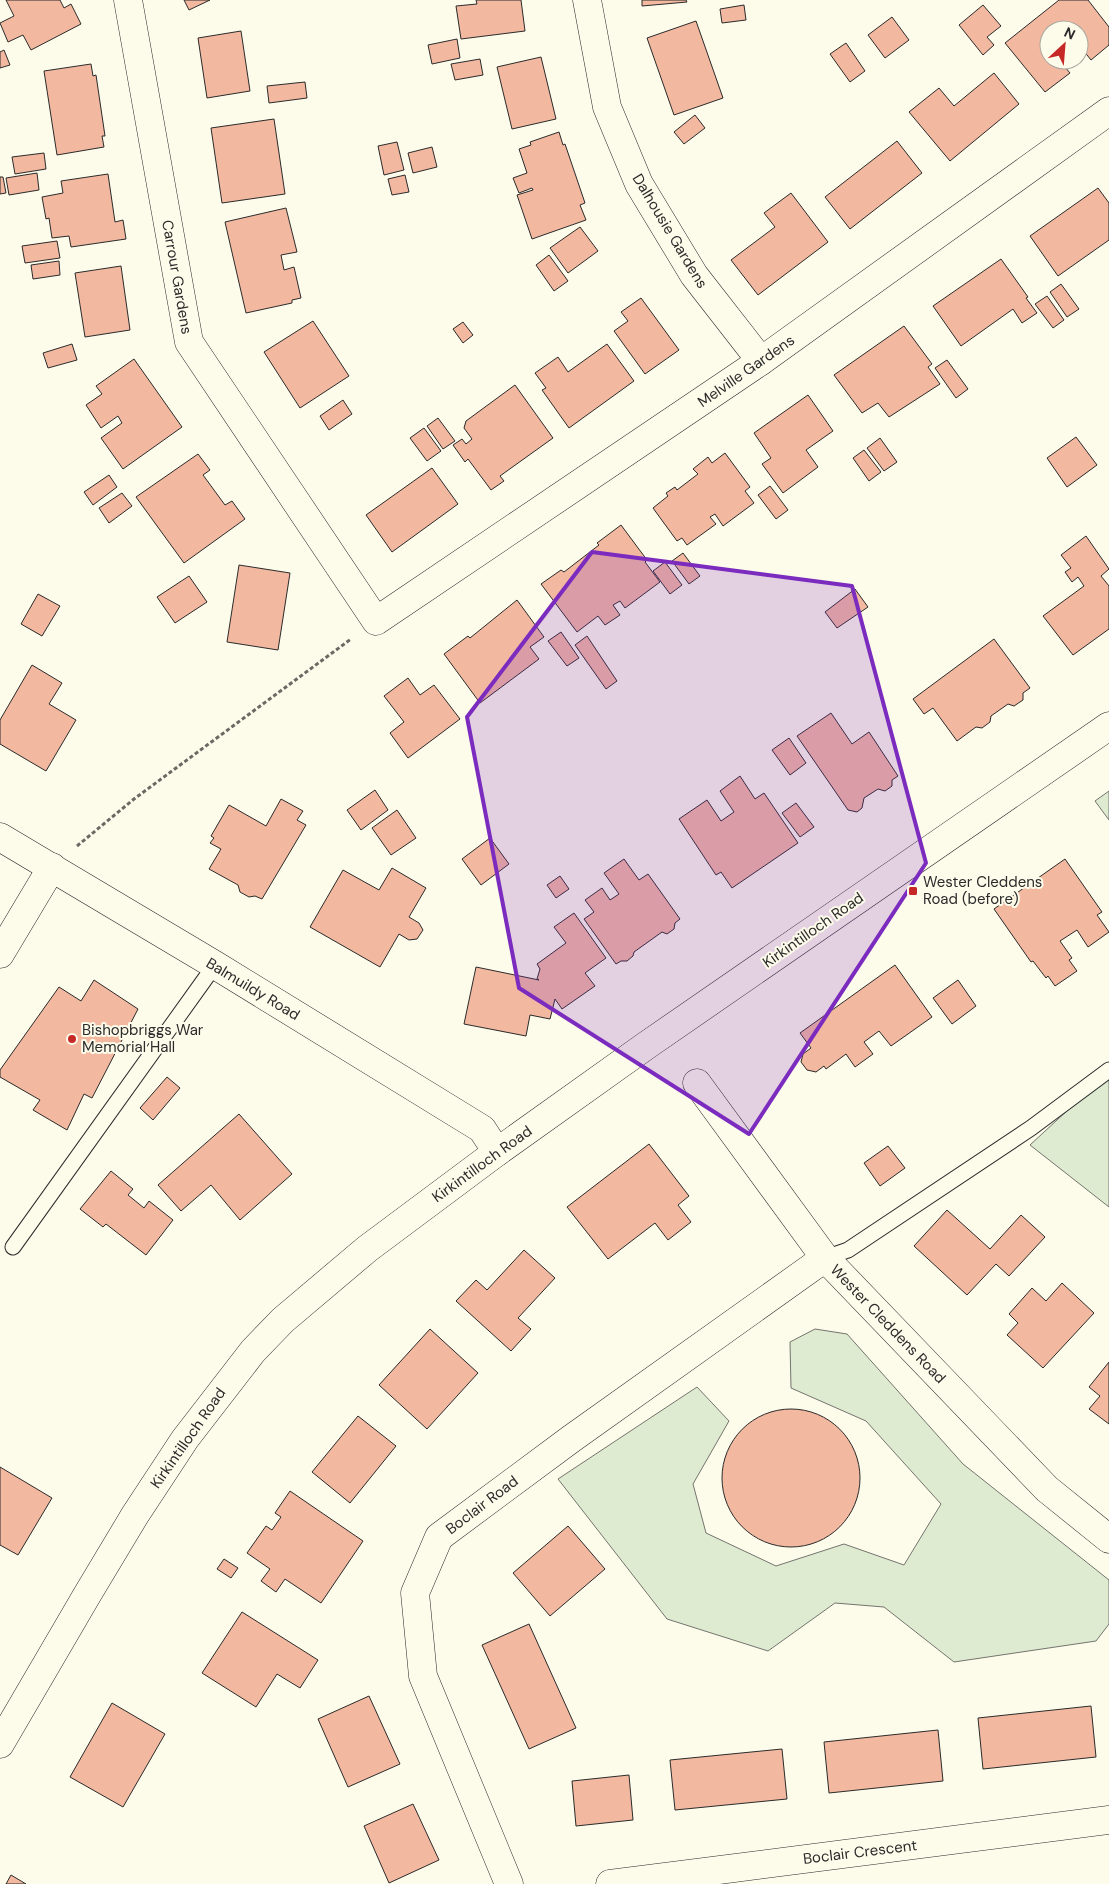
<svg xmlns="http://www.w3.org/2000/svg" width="1109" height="1884" font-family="'DM Sans',sans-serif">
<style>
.green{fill:#deebd1;stroke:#74746e}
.building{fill:#f2b8a0;stroke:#2b2b2b}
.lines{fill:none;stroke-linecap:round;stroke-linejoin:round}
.lane-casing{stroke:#2b2b2b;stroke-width:17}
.street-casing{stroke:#2b2b2b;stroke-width:29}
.secondary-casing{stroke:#2b2b2b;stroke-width:29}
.primary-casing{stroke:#2b2b2b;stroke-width:29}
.path{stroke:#6a6964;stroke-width:3;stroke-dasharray:4 2.5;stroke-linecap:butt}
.lane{stroke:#fdfbea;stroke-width:15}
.street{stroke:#fdfbea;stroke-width:28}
.secondary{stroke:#fdfbea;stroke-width:28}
.primary{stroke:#fdfbea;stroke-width:28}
.marked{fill:#7b2cbf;fill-opacity:0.2;stroke:#7b2cbf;stroke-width:4;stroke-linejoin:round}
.poi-dot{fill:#c62828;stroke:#fdfbea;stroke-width:2}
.labels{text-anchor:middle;stroke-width:4;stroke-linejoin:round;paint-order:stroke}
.street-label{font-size:15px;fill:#2b2b2b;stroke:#fdfbea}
.poi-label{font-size:15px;fill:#2b2b2b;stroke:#fdfbea;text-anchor:start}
</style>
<rect width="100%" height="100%" fill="#fdfbea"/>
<g class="green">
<polygon points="1109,791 1109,820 1095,801"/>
<polygon points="1109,1072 1109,1207 1030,1145"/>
<polygon points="815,1329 847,1334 963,1464 1109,1580 1109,1624 1096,1641 954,1662 884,1607 835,1603 768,1651 667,1619 558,1479 697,1387 729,1421 693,1484 706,1533 776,1566 844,1544 904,1565 941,1504 866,1421 791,1388 790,1342"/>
</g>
<g class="building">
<polygon points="6,0 60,0 64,8 71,4 81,24 31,50 23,35 8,42 0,23 14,16"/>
<polygon points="184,0 210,0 189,10"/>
<polygon points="476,0 521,0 525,31 461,39 456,6 477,4"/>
<polygon points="642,0 686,0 687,2 642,6"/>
<polygon points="1059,0 1088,0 1109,27 1109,45 1091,60 1079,45 1079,30 1049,30 1049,60 1059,60 1070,73 1045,92 1005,43"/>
<polygon points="744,5 746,20 722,23 720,9"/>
<polygon points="983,5 1001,26 987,37 994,45 983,55 959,25"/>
<polygon points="892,17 909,40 885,58 868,35"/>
<polygon points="696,21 723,98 674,115 647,38"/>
<polygon points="241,31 250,91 207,98 198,38"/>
<polygon points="457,39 460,58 432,64 428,45"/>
<polygon points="846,43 865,71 850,82 830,54"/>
<polygon points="4,50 10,65 0,68 0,52"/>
<polygon points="541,57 556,119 512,129 497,67"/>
<polygon points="480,59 483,75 455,80 451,64"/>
<polygon points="91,64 93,76 96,75 105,136 102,136 104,147 57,155 44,71"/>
<polygon points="994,73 1019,104 950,161 909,112 939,88 954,106"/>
<polygon points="305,82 307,98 269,103 267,86"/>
<polygon points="695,115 705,128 684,144 674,132"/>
<polygon points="274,119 285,194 222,203 211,128"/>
<polygon points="559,132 563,145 565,144 585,203 580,205 586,220 532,239 517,195 533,190 532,188 519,193 513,178 527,173 519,149 531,145 530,142"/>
<polygon points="897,141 922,173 850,229 825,197"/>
<polygon points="397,142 404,170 384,175 378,146"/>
<polygon points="432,147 437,167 413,173 408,153"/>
<polygon points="44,153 46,169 15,174 12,157"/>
<polygon points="37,173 39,190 9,195 6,178"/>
<polygon points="108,174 115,222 123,220 126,239 71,247 69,236 52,238 49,218 46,219 42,197 63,193 61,181"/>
<polygon points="405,175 409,192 392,195 388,179"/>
<polygon points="0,177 3,177 6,193 0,194"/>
<polygon points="1098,188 1109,203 1109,240 1058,276 1030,236"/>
<polygon points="791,193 828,242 758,295 731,260 775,227 764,213"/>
<polygon points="286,208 297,252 281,255 284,270 294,267 301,298 292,300 292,303 246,313 225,222"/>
<polygon points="580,227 598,251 568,273 550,248"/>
<polygon points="57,241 60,258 25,263 22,246"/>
<polygon points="549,255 568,281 554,291 536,265"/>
<polygon points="1001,259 1028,297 1026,298 1037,313 1022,323 1013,309 961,346 933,306"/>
<polygon points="59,261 60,275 33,279 31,265"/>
<polygon points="121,266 130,330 85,337 75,273"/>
<polygon points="1061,284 1079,309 1067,317 1050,292"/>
<polygon points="1047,296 1064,320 1053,328 1035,304"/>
<polygon points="641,298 679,350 645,374 614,331 628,321 621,312"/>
<polygon points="313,321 349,376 300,408 264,352"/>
<polygon points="463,322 473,335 463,343 453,329"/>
<polygon points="904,326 932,364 928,367 940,384 889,417 878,403 862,413 834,375"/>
<polygon points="72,344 77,360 48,368 43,353"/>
<polygon points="607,344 634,381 569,428 542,390 546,388 535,373 558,357 568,372"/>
<polygon points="134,359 182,427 123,469 101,438 122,423 118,416 101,428 86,405 102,394 96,386"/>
<polygon points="947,360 968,389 956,398 935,368"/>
<polygon points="515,385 553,438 500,476 504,481 491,490 468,459 465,462 453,445 462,439 466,444 472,439 464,428 466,421"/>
<polygon points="808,395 833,431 806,450 818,467 783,493 762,464 771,458 754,433"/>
<polygon points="343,400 352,414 329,430 320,416"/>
<polygon points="438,418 455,441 443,449 427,426"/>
<polygon points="424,428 441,451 427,461 410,438"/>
<polygon points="1076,437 1097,465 1067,487 1047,458"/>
<polygon points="880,438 897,462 884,471 867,448"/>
<polygon points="864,450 881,472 869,481 853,458"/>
<polygon points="725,453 750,487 745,491 754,503 723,526 715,514 710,517 716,524 687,545 682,538 677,541 653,508 668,496 666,493 675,487 677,490 698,474 693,469 708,457 712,463"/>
<polygon points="198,454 210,470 203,475 225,505 232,501 245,519 184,563 136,497"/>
<polygon points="432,468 458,504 392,552 366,515"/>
<polygon points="109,475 117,487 93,505 84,492"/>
<polygon points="770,486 788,510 776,519 758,495"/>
<polygon points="122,493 132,506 109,523 99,508"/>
<polygon points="621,525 647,560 645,562 660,582 625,608 620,601 613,605 620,615 605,625 598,616 577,632 541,584 561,570 564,572 599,545 597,543"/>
<polygon points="1086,536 1109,569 1101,576 1109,586 1109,629 1073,655 1043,616 1084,586 1078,577 1072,582 1065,572 1071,568 1061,555"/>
<polygon points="683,553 700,576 689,584 672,561"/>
<polygon points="665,562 682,585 670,594 653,571"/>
<polygon points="239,565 290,573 278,650 227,642"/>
<polygon points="189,576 207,602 175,623 157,597"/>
<polygon points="855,589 868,607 837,628 825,612"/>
<polygon points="38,594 60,606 42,636 21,624"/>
<polygon points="517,600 544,637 530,647 539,659 480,703 444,654 468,636 470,638"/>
<polygon points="561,632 579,658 567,666 548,641"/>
<polygon points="587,636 617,681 606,689 575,645"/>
<polygon points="994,639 1030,688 1023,693 1023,700 1014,706 1008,704 991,716 990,722 982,728 976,727 957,741 933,708 924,714 913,699"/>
<polygon points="32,665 62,683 49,704 76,720 46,771 0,744 0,720"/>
<polygon points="408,678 420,695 434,685 460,719 408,758 390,733 404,722 384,696"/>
<polygon points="831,713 852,744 869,732 898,776 892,780 892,786 885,791 878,789 864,798 862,808 857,812 848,810 797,736"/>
<polygon points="789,738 806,763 790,775 772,750"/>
<polygon points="740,776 755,799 764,793 798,843 732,888 721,872 716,875 679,819 707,800 721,821 734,812 720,791"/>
<polygon points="375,790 388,810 361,830 347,810"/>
<polygon points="281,799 303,811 297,820 306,825 262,899 255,896 249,897 240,892 238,885 209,869 221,849 210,843 214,838 211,836 229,805 266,826"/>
<polygon points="796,803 814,827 800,837 782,813"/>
<polygon points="397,810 416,838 391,855 372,828"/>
<polygon points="490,838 509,864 481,885 462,859"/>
<polygon points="624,859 639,880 648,874 680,919 675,923 674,929 667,934 662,932 634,952 633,956 627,961 621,961 616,964 584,919 594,912 585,900 602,888 610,900 619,894 604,873"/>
<polygon points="1065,859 1102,912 1097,915 1109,932 1088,947 1077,930 1060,941 1072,958 1069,960 1077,971 1055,986 1048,976 1046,978 1033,961 1031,962 994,909"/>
<polygon points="392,868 426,888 409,917 419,923 423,930 417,939 409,940 399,934 380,967 310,927 343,870 379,890"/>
<polygon points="560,876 569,889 556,898 547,885"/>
<polygon points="574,913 606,958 585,973 595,986 562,1009 555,999 550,1019 530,1015 526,1036 464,1024 476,967 539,980 537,979 540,969 537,964 566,943 554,927"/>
<polygon points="895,965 932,1017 891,1046 879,1031 864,1042 873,1054 855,1067 846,1054 826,1069 824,1066 816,1072 807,1070 801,1062 803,1054 811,1048 800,1033"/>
<polygon points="94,980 138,1009 92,1098 84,1094 67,1130 33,1110 40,1100 0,1077 0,1070 59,987 81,1001"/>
<polygon points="958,980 976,1006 952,1024 933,998"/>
<polygon points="167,1077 180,1088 153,1120 140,1108"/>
<polygon points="239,1114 292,1174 240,1220 211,1185 181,1211 158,1185"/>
<polygon points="649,1144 689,1196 678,1205 691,1222 668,1240 655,1223 608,1259 567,1207"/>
<polygon points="888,1146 905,1168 880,1186 864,1163"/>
<polygon points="111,1171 133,1189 128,1195 144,1208 149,1201 173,1220 146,1255 106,1224 103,1227 80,1209"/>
<polygon points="947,1210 990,1249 1021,1215 1045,1237 1009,1276 996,1264 967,1295 914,1246"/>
<polygon points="524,1250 555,1278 518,1318 531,1329 511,1351 456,1301 476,1280 487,1290"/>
<polygon points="1062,1283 1094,1313 1043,1368 1007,1335 1018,1323 1009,1314 1032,1288 1046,1301"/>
<polygon points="430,1329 478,1373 427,1429 379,1385"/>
<polygon points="1109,1362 1109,1424 1089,1409 1100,1396 1089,1387"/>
<circle cx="791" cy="1478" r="69"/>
<polygon points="358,1416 396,1446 350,1503 312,1472"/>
<polygon points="0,1467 52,1498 18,1555 0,1545"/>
<polygon points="290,1491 363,1541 321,1603 285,1579 276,1592 261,1581 270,1569 247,1553 266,1526 272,1530 281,1517 275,1513"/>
<polygon points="568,1526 605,1569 550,1616 513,1573"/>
<polygon points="224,1559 238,1568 231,1578 217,1569"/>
<polygon points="242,1612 318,1660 300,1688 277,1674 256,1707 202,1673"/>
<polygon points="529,1624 576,1728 529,1749 482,1645"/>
<polygon points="369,1696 400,1764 348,1787 318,1719"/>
<polygon points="112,1703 165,1734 123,1807 70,1777"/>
<polygon points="1091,1706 1096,1757 983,1769 978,1718"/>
<polygon points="938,1730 943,1781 829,1793 824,1742"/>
<polygon points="782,1749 787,1799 675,1810 670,1760"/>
<polygon points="629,1775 633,1820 576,1826 572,1781"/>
<polygon points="413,1804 439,1860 389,1883 364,1826"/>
<polygon points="11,1875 26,1884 6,1884"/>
</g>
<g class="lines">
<defs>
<g id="lane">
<polyline points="13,1247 215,965"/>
<polyline points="825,1258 848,1250 1031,1128 1109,1070"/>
</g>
<g id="street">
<polyline points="128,0 189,342 376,621 761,361 1109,111"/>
<polyline points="587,0 607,107 639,184 694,275 761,361"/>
<polyline points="0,954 52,867"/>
<polyline points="697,1083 825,1258 1047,1489 1109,1539"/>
<polyline points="509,1884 423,1676 415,1593 439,1537 571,1439 825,1258"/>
<polyline points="610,1884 1109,1820"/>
</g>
<polyline id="secondary" points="0,837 215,965 482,1129 497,1152"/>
<polyline id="primary" points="0,1744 87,1595 135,1515 185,1439 253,1351 283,1320 367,1249 497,1152 647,1045 1109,726"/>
</defs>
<use href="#lane" class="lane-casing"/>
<use href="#street" class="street-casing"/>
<use href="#secondary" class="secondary-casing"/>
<use href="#primary" class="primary-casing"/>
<polyline class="path" points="77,846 134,799 351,639"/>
<use href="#lane" class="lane"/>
<use href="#street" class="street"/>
<use href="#secondary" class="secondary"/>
<use href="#primary" class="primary"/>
</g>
<path class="marked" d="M592 552 852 586 926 863 749 1134 519 988 467 717Z"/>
<g class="poi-dot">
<rect x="908" y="886" width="10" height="10" rx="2.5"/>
<circle cx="72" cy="1039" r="5"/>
</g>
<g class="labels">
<g class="street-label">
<text transform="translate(670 231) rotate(59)" y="5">Dalhousie Gardens</text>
<text transform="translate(177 277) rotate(80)" y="5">Carrour Gardens</text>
<text transform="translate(746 371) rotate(-35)" y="5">Melville Gardens</text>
<text transform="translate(813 930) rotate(-35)" y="5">Kirkintilloch Road</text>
<text transform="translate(253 989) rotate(31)" y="5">Balmuildy Road</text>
<text transform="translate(482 1164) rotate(-36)" y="5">Kirkintilloch Road</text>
<text transform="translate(888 1324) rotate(46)" y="5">Wester Cleddens Road</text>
<text transform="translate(188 1438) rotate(-55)" y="5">Kirkintilloch Road</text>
<text transform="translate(482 1505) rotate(-37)" y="5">Boclair Road</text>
<text transform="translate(860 1852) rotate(-7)" y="5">Boclair Crescent</text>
</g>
<g class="poi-label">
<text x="923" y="887">Wester Cleddens<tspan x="923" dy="17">Road (before)</tspan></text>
<text x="82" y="1035">Bishopbriggs War<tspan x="82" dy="17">Memorial Hall</tspan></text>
</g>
</g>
<g transform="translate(1064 45) rotate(26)"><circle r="24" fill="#fdfbea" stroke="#a9a89e"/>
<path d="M0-4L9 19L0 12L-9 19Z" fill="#c62828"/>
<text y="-8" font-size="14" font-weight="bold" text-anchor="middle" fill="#2b2b2b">N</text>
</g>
</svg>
